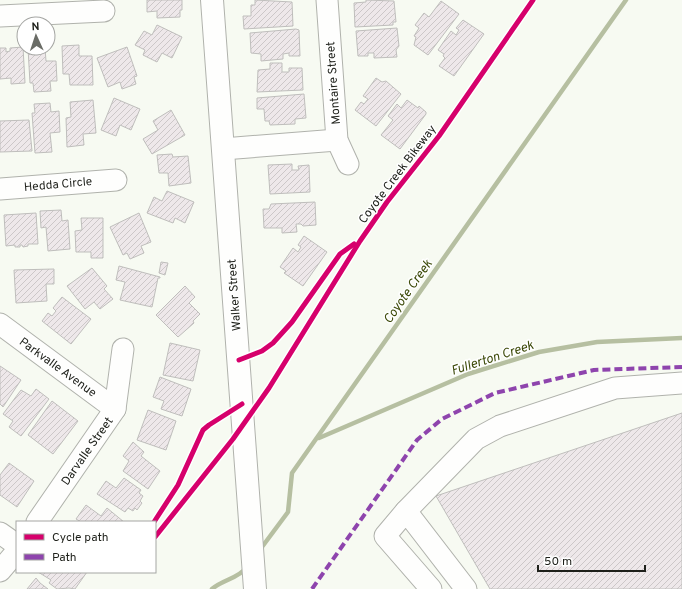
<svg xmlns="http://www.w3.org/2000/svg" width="682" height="589" font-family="Overpass,sans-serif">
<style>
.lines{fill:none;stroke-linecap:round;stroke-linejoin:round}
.stream{stroke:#b6bfa1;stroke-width:4.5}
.building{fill:url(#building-hatch);stroke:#bfbebc}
.minor-casing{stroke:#b0b2ac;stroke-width:23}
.major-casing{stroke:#b0b2ac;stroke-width:24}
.minor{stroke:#fefefd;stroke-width:21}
.major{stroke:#fefefd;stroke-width:22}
.quiet{stroke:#8e44ad;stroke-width:4;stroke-dasharray:8 4;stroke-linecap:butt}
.cycleway-casing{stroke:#fff;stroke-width:8}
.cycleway{stroke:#d6006c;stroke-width:5}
.labels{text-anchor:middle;stroke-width:3;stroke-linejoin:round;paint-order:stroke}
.street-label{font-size:12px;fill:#1e201a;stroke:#fff}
.water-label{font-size:13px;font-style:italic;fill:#3b4907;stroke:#fff}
</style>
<defs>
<pattern id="building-hatch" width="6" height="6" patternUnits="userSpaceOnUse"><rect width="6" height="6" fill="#eee8ea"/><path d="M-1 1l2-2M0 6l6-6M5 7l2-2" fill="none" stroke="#ccc7c8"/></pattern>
</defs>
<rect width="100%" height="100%" fill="#f7faf2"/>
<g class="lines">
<g class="stream">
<polyline points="319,438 468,374 539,352 597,342 682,338"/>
<polyline points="259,551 288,512 292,473 626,0"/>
<path d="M212 589C222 580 239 578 246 568"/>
</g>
</g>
<g class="building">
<polygon points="147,0 182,0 182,10 180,10 180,17 157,18 157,11 147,12"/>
<polygon points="255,0 292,2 293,26 244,29 243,16 251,16 251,5 255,5"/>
<polygon points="366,0 394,1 396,22 393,22 393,25 355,27 354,3 366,2"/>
<polygon points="441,1 459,14 428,55 414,45 416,37 414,36 419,28 415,25 424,13 429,17"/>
<polygon points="463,20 484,34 454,76 439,66 445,58 443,56 444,54 438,50 451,31 456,35 459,30 456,28"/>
<polygon points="157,25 182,37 172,58 162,53 157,62 143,55 145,50 135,45 144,31 152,35"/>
<polygon points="397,28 399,46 396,50 397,57 374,58 374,53 368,53 368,56 358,56 356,31"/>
<polygon points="296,29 299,30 300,56 289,56 289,53 283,54 283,59 261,61 261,54 251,53 250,33"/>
<polygon points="79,45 79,56 92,56 93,85 70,85 69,74 63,74 62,46"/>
<polygon points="23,47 25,83 11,84 11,78 0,79 0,48 6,48 6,52 10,51 10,48"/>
<polygon points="127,47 137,76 134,77 136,84 122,89 120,82 108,87 97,58"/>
<polygon points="28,48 45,48 46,61 56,61 57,81 50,81 51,91 34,92 33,83 30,83"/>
<polygon points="270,63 282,63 282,72 289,72 289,68 302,68 303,90 257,92 258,70 270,69"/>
<polygon points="376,78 382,82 386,81 401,94 376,126 355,110 361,102 364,104 368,99 363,96"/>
<polygon points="304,94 306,118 295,119 295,124 270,125 269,121 265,121 264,109 257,109 257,98"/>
<polygon points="114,98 140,109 131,130 120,125 116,136 101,130"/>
<polygon points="93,100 96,133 83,134 84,145 67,147 66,118 71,117 70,102"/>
<polygon points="407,100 418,108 419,106 426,112 426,114 400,149 381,135 393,120 388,116 397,104 401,108"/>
<polygon points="50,103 51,112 59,111 60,132 50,133 52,152 35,153 32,113 35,113 34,104"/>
<polygon points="171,110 185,135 152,154 143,139 158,130 153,121"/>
<polygon points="29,120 32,151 0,152 0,121"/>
<polygon points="172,154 173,157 188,156 191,183 169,186 168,173 159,173 157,155"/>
<polygon points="292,164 292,170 299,170 298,166 309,165 310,192 270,194 268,165"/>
<polygon points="167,191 194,202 185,223 175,218 173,223 147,213 154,197 162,201"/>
<polygon points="315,202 316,225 303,226 301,224 296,224 297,232 282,233 282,228 264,228 263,209 269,209 271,204"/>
<polygon points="61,210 62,221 68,220 70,249 48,251 46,227 41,228 40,211"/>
<polygon points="36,213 38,244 28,244 28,246 23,247 22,245 20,245 20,247 15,247 15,245 6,246 4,215"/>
<polygon points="139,213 151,242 141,246 144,253 130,259 127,253 123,255 110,227"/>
<polygon points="81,218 103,218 103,258 91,258 91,252 76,252 75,231 82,230"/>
<polygon points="304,236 327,252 303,286 284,273 286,271 280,267 293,248 298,252 301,247 298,245"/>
<polygon points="161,262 168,263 165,275 159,273"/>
<polygon points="119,266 160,277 160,278 158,278 152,307 120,300 125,282 116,280"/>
<polygon points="92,268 107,286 104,289 113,299 100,309 94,302 85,309 67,286"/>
<polygon points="54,269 54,284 46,284 47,301 16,303 14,270"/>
<polygon points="185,286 195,297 189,303 200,314 193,321 194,323 178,337 156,315"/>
<polygon points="62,297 91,319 71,344 42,321 48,313 52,316 56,311 53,308"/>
<polygon points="170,343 200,350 193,381 163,375"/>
<polygon points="0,366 21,380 3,407 0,404"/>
<polygon points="160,377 191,389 182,416 161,409 164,401 153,397"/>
<polygon points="36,389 49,399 21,436 9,427 13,421 3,414 21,390 31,396"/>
<polygon points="52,401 78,421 53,454 28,435"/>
<polygon points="148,410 176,421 166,450 137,440"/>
<polygon points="682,413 682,589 490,589 436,496"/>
<polygon points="133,442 144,452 141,456 160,471 148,489 123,471 129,461 123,456"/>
<polygon points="9,463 34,481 17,507 0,495 0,475"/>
<polygon points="124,478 141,490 139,493 143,496 140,501 142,503 137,510 135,508 133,511 128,508 125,512 97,494 106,481 116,488"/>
<polygon points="86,505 101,516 107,508 124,522 81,522 76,519"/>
<polygon points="38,572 87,572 75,589 69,588 57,589 49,583 51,580"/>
<polygon points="36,578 40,583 48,589 27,589"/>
</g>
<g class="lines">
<defs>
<g id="minor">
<polyline points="327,0 337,140 348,164"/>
<polyline points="0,16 104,11"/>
<polyline points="223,149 337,140"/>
<polyline points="0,189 116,180"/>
<polyline points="0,324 115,409"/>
<polyline points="406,511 476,439 500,426 615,388 682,383"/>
<polyline points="37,522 115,409 123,349"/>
<polyline points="0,533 17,545"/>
<polyline points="0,571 17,551"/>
<polyline points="431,589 385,536 406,511 466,589"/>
</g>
<polyline id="major" points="212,0 255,589"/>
</defs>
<use href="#minor" class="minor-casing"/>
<use href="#major" class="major-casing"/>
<use href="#minor" class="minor"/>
<use href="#major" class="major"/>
<polyline class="quiet" points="312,589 417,440 442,419 495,393 594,370 682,367"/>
<defs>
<g id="cycleway">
<polyline points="239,360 262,351 273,343 292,322 340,254 354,244"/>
<polyline points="154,522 178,485 203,430 209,425 242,404"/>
<polyline points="155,537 233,439 269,388 360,241 387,202 439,136 533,0"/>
</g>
</defs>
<use href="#cycleway" class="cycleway-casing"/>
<use href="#cycleway" class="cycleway"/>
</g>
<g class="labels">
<g class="street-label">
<text transform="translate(333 83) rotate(-94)" y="4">Montaire Street</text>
<text transform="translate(397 174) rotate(-53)" y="4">Coyote Creek Bikeway</text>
<text transform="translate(58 184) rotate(-5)" y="4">Hedda Circle</text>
<text transform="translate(234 295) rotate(-94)" y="4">Walker Street</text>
<text transform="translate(58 367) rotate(36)" y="4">Parkvalle Avenue</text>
<text transform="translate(87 451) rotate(-55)" y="4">Darvalle Street</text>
</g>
<g class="water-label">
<text transform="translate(407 291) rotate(-55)" y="5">Coyote Creek</text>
<text transform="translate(492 357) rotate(-18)" y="5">Fullerton Creek</text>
</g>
</g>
<rect x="16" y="521" width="140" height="52" fill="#ffffff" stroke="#a5a6a3"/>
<rect x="24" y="534" width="20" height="6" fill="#d6006c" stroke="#a5a6a3"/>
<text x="52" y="541" font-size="12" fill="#1e201a">Cycle path</text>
<rect x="24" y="554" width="20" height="6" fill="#8e44ad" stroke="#a5a6a3"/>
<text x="52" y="561" font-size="12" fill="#1e201a">Path</text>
<g transform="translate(36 36) rotate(357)"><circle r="19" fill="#ffffff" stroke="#a5a6a3"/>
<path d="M0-3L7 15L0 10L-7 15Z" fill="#6a6c66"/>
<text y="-6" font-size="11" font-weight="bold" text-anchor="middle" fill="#1e201a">N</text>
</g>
<path d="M538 565v6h107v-6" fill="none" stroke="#1e201a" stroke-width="2"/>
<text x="544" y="565" font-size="12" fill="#1e201a" stroke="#ffffff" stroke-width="3" paint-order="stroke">50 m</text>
</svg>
